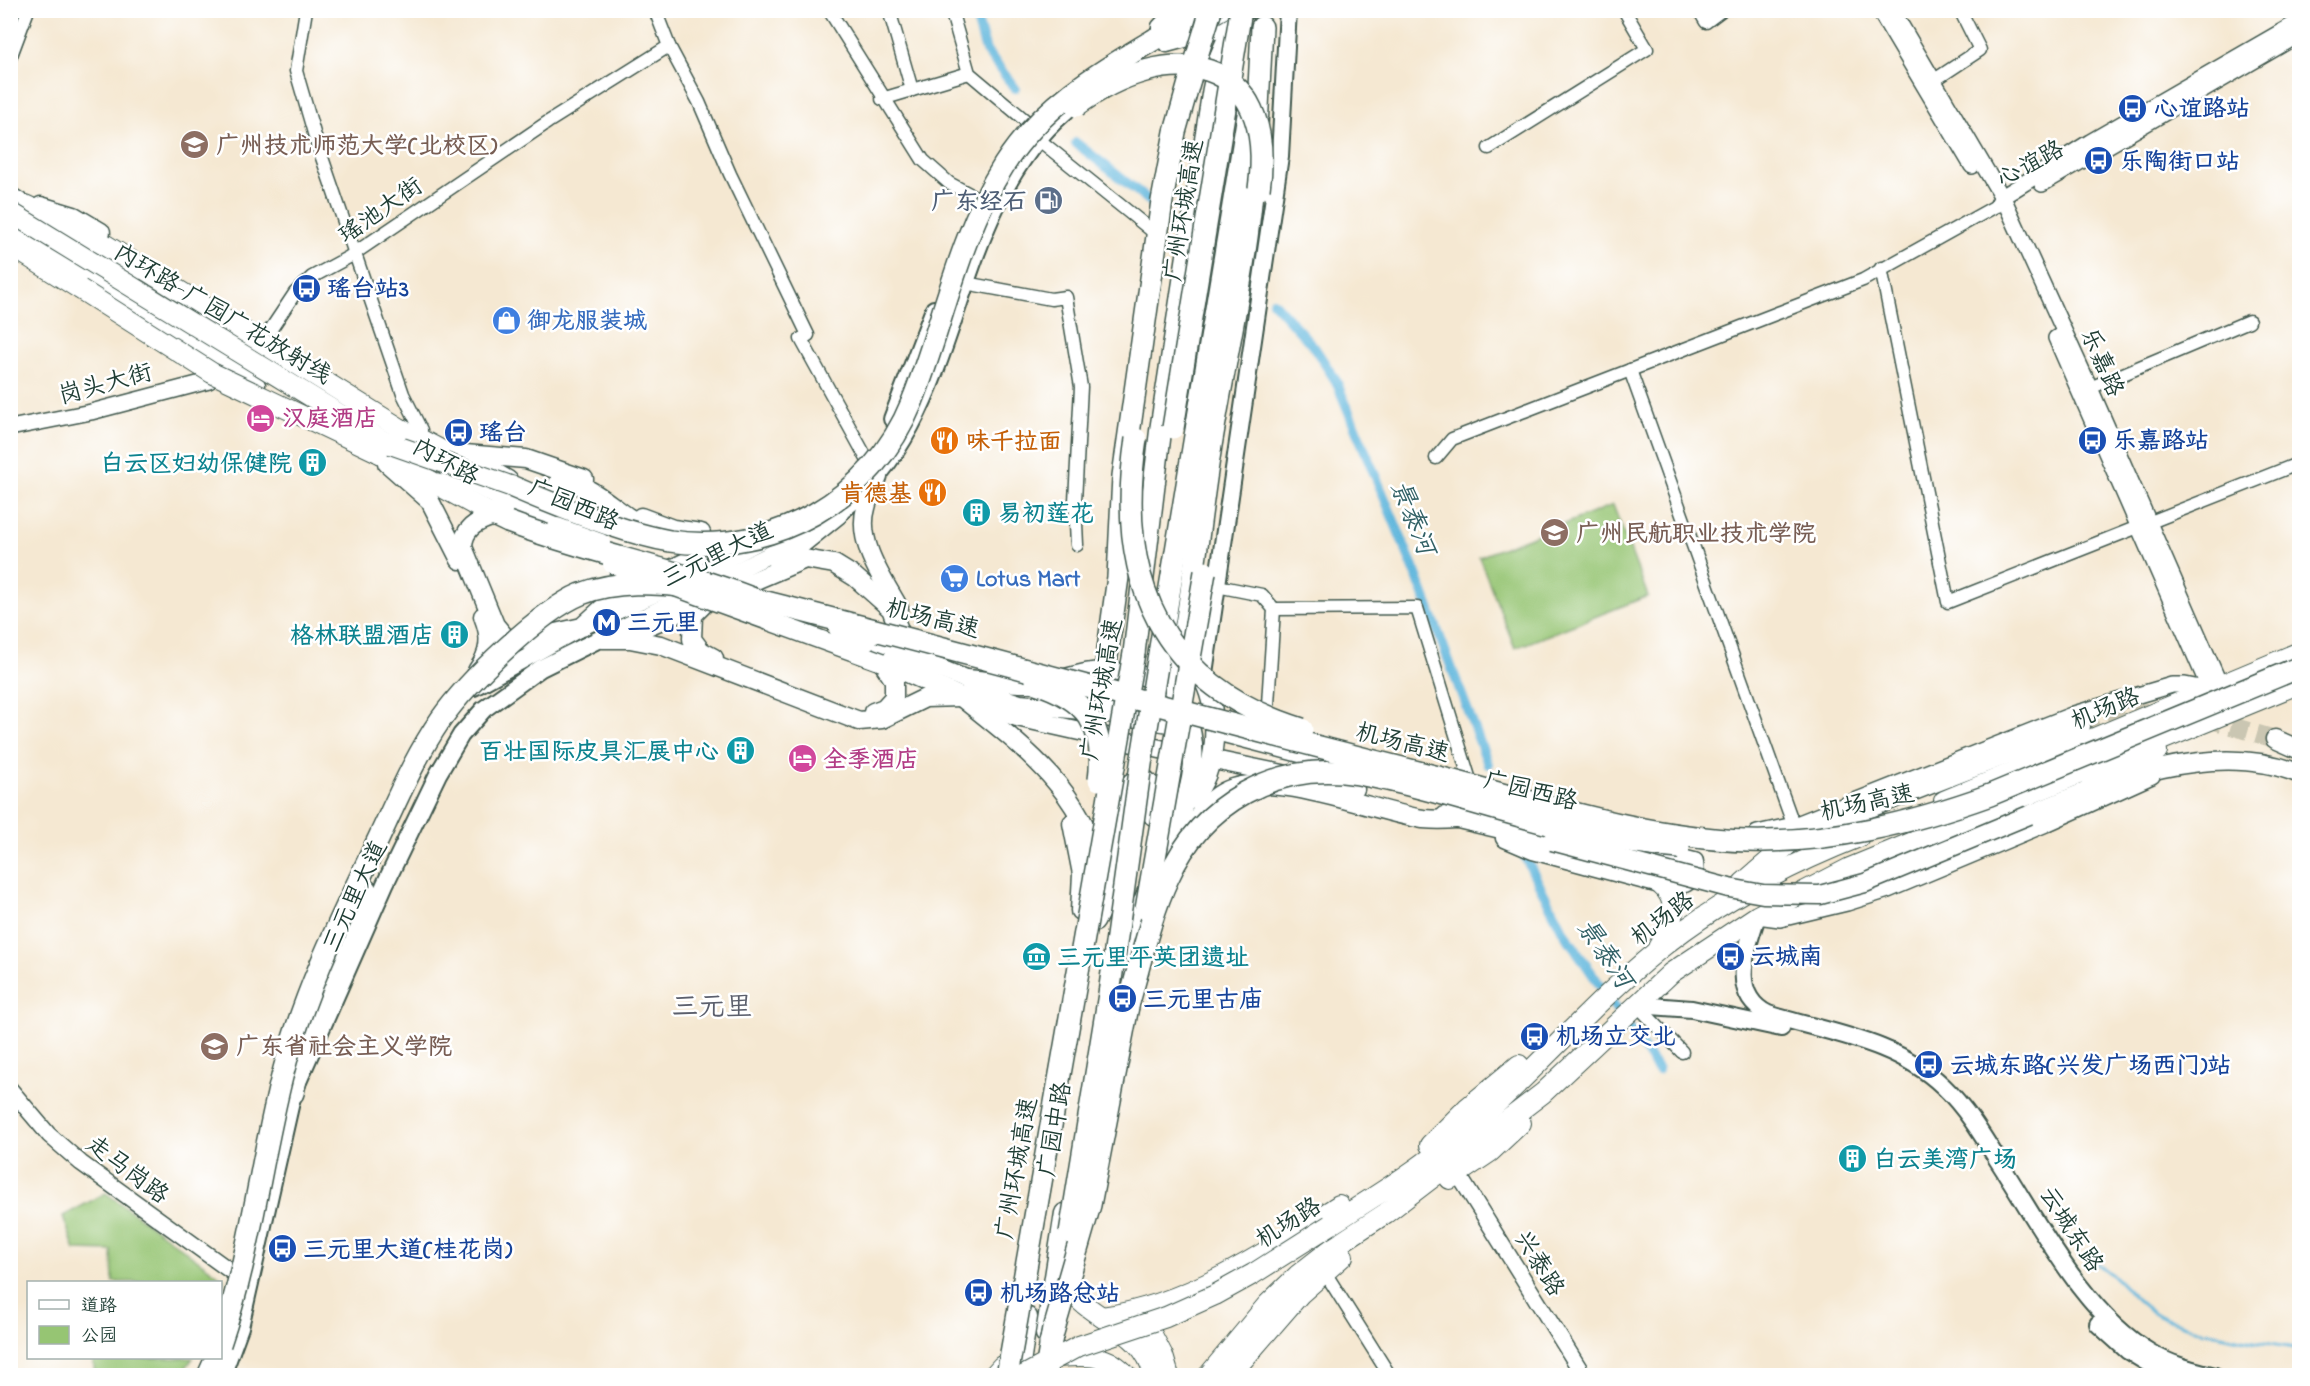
<svg xmlns="http://www.w3.org/2000/svg" width="2310" height="1386" font-family="'Indie Flower','LXGW WenKai TC',sans-serif">
<style>
.green{fill:#96c573;stroke:#5a8154;stroke-width:1.5}
.lines{fill:none;stroke-linecap:round;stroke-linejoin:round}
.stream{stroke:#5fb6dc;stroke-width:3}
.canal{stroke:#5fb6dc;stroke-width:10}
.primary-tunnel{stroke:#cac6b2;stroke-width:18;stroke-dasharray:18 9;stroke-linecap:butt}
.minor-casing{stroke:#3f574c;stroke-width:15}
.tertiary-casing{stroke:#3f574c;stroke-width:18}
.secondary-casing{stroke:#3f574c;stroke-width:20}
.primary-casing{stroke:#3f574c;stroke-width:21}
.trunk-casing{stroke:#3f574c;stroke-width:22}
.motorway-casing{stroke:#3f574c;stroke-width:24}
.minor{stroke:#fff;stroke-width:12}
.tertiary{stroke:#fff;stroke-width:15}
.secondary{stroke:#fff;stroke-width:16}
.primary{stroke:#fff;stroke-width:18}
.trunk{stroke:#fff;stroke-width:20}
.motorway{stroke:#fff;stroke-width:21}
.primary-bridge-casing{stroke:#3f574c;stroke-width:21;stroke-linecap:butt}
.trunk-bridge-casing{stroke:#3f574c;stroke-width:22;stroke-linecap:butt}
.motorway-bridge-casing{stroke:#3f574c;stroke-width:24;stroke-linecap:butt}
.primary-bridge{stroke:#fff;stroke-width:18}
.trunk-bridge{stroke:#fff;stroke-width:20}
.motorway-bridge{stroke:#fff;stroke-width:21}
.labels{text-anchor:middle;stroke-width:5;stroke-linejoin:round;paint-order:stroke}
.transit-label{font-size:24px;font-weight:bold;fill:#164399;stroke:#fff;text-anchor:start}
.education-label{font-size:24px;font-weight:bold;fill:#785e54;stroke:#fff;text-anchor:start}
.street-label{font-size:24px;fill:#1f3d34;stroke:#fff}
.service-label{font-size:24px;font-weight:bold;fill:#4e5e75;stroke:#fff;text-anchor:end}
.shop-label{font-size:24px;font-weight:bold;fill:#366cbe;stroke:#fff;text-anchor:start}
.hotel-label{font-size:24px;font-weight:bold;fill:#b23c85;stroke:#fff;text-anchor:start}
.food-label{font-size:24px;font-weight:bold;fill:#c56008;stroke:#fff;text-anchor:start}
.culture-label{font-size:24px;font-weight:bold;fill:#0d838f;stroke:#fff;text-anchor:end}
.water-label{font-size:26px;font-style:italic;fill:#326166;stroke:#fff}
.quarter-label{font-size:27px;fill:#5c606d;stroke:#fff}
</style>
<rect width="100%" height="100%" fill="#fff"/>
<filter id="ink" filterUnits="userSpaceOnUse"><feTurbulence type="fractalNoise" baseFrequency=".0167" numOctaves="2"/><feDisplacementMap in="SourceGraphic" scale="12" xChannelSelector="R" yChannelSelector="G"/><feConvolveMatrix kernelMatrix="1 2 1 2 8 2 1 2 1" color-interpolation-filters="sRGB"/></filter>
<filter id="wash" filterUnits="userSpaceOnUse"><feTurbulence type="fractalNoise" baseFrequency=".008" numOctaves="4" result="noise"/><feDisplacementMap in="SourceGraphic" scale="24" xChannelSelector="R" yChannelSelector="G"/><feGaussianBlur stdDeviation="1.35" result="paint"/><feColorMatrix in="noise" values="0 0 0 0 0 0 0 0 0 0 0 0 0 0 0 0 0 1.4 0 .05"/><feComposite in="paint" operator="in"/></filter>
<g filter="url(#wash)">
<rect width="100%" height="100%" fill="#f5e8d2"/>
<g class="green">
<polygon points="1613,505 1648,596 1515,648 1479,557"/>
<polygon points="106,1193 224,1279 221,1289 220,1282 113,1282 112,1251 75,1250 63,1216"/>
<polygon points="93,1358 193,1358 180,1376 95,1375"/>
</g>
<g class="lines">
<path class="stream" d="M2096 1264C2120 1275 2133 1302 2156 1314 2200 1336 2252 1340 2300 1349"/>
<g class="canal">
<polyline points="974,10 986,51 1015,88"/>
<polyline points="1076,143 1155,205"/>
<polyline points="1273,302 1314,347 1336,381 1416,574 1488,764"/>
<polyline points="1525,857 1563,931 1658,1070"/>
</g>
</g>
</g>
<g filter="url(#ink)">
<g class="lines">
<g class="primary-tunnel">
<polyline points="2205,718 2275,739"/>
<polyline points="2081,726 2110,717 2148,712"/>
</g>
<defs>
<g id="minor">
<polyline points="306,10 296,71 316,140 403,394 421,430"/>
<polyline points="829,10 923,160 949,183 988,204"/>
<polyline points="889,10 912,90"/>
<polyline points="951,10 969,73 1026,121"/>
<polyline points="1699,10 1706,22 1722,10"/>
<polyline points="1158,26 1173,10"/>
<polyline points="669,46 699,102 730,174 808,335 801,339 867,459"/>
<polyline points="1167,46 1215,33 1253,10"/>
<polyline points="10,58 28,10"/>
<polyline points="1933,81 1980,50 1960,10"/>
<polyline points="882,99 969,73"/>
<polyline points="1038,139 1151,230"/>
<polyline points="1489,148 1647,49 1624,10"/>
<polyline points="1881,268 1948,602 2300,463"/>
<polyline points="965,283 1051,299 1066,297 1081,387 1075,501 1077,545"/>
<polyline points="255,353 295,293 312,277 349,257 548,122 669,46 655,10"/>
<polyline points="1630,370 1796,832"/>
<polyline points="2090,388 2249,321"/>
<polyline points="1436,458 1452,439 1863,280 1996,206"/>
<polyline points="1217,586 1262,595 1274,609 1267,720"/>
<polyline points="1274,609 1417,608 1469,777"/>
<polyline points="1637,1005 1682,1052"/>
<polyline points="1324,1271 1390,1376"/>
</g>
<g id="tertiary">
<polyline points="1879,10 1972,166"/>
<polyline points="1892,10 2006,204 2090,388 2220,685 2218,695"/>
<polyline points="2042,184 2300,34"/>
<polyline points="1998,204 2002,197 2090,142 2300,21"/>
<polyline points="2056,338 2210,690"/>
<polyline points="10,428 91,412 209,381"/>
<polyline points="1757,833 1794,825 2074,714 2172,685 2185,685 2210,690"/>
<polyline points="1757,916 1780,919 1847,903 1888,890 2046,824 2152,776"/>
<polyline points="10,1089 49,1135 81,1163 232,1272"/>
<polyline points="1458,1174 1584,1376"/>
</g>
<g id="secondary">
<polyline points="1167,43 1224,10"/>
<polyline points="892,419 934,309"/>
<path d="M829 520C970 425 940 219 1066 111"/>
<polyline points="1203,680 1280,156 1288,10"/>
<polyline points="474,687 582,627 695,576 766,538"/>
<path d="M1757 916C1747 949 1728 994 1768 1014 1828 1033 1895 1040 1943 1086 1965 1107 1981 1133 1997 1159 2039 1223 2083 1313 2151 1353 2171 1365 2193 1370 2215 1376"/>
<polyline points="1637,1005 1692,1009 1781,1028"/>
<polyline points="2098,1324 2128,1351 2169,1376"/>
<polyline points="222,1376 240,1327 293,1093 385,884 438,774 461,735 484,709 541,668 797,541"/>
</g>
<g id="primary">
<polyline points="10,196 132,276"/>
<polyline points="41,206 74,216 101,232"/>
<polyline points="10,230 256,385"/>
<polyline points="457,450 508,480"/>
<polyline points="465,454 526,459 584,479"/>
<polyline points="387,463 430,501 460,560"/>
<polyline points="449,471 557,527"/>
<path d="M878 477C874 487 868 498 866 508 856 542 883 579 899 608"/>
<path d="M554 516C551 504 552 492 559 482 590 478 623 521 653 531"/>
<path d="M491 517C476 522 463 529 463 547L495 625 505 637 520 641 582 627 616 596 696 557 700 547 699 543 688 538"/>
<polyline points="641,517 673,529 701,533"/>
<polyline points="777,564 839,514"/>
<polyline points="705,603 693,615 692,639 701,651 714,658"/>
<polyline points="618,634 650,625 805,559 834,564 855,577 891,609 901,635 896,645 888,648"/>
<polyline points="602,639 630,639 661,645 859,721 882,719 925,698 961,697"/>
<polyline points="882,645 965,679 992,695 1020,704 1101,712 1175,724"/>
<polyline points="883,662 961,697 1017,717 1169,751"/>
<path d="M477 671C490 653 492 638 483 616"/>
<path d="M965 679C992 681 1020 685 1047 682 1067 679 1086 670 1106 671 1145 673 1173 679 1187 717 1206 768 1179 819 1158 866"/>
<path d="M961 697C1018 743 1080 787 1098 863"/>
<polyline points="873,712 884,708 894,697 894,680 882,662"/>
<polyline points="1224,733 1319,758"/>
<polyline points="2275,739 2300,750"/>
<polyline points="1219,761 1355,789"/>
<path d="M1191 800C1218 773 1221 712 1203 680"/>
<path d="M2029 815C2108 781 2214 738 2300 774"/>
<polyline points="1445,816 1552,841"/>
<polyline points="1072,823 1082,874 1080,911"/>
<path d="M1188 830C1198 817 1208 801 1222 793 1264 766 1375 812 1423 819 1434 820 1444 820 1455 819"/>
<polyline points="1803,834 2081,726"/>
<polyline points="1505,838 1533,850 1660,884 1685,883 1695,876 1694,862 1658,853"/>
<path d="M1095 922 1108 896 1124 796C1129 784 1131 778 1145 779L1155 789 1153 816"/>
<polyline points="1122,970 1128,937 1147,891"/>
<polyline points="1045,1334 1064,1213"/>
<polyline points="1019,1376 1028,1317"/>
</g>
<g id="trunk">
<polyline points="25,205 85,232 157,277"/>
<polyline points="10,245 80,289"/>
<polyline points="401,429 467,464"/>
<polyline points="378,452 489,513"/>
<polyline points="2090,789 2157,751"/>
<polyline points="1944,801 2300,652"/>
<polyline points="1743,883 1798,836"/>
<path d="M1658 948C1670 925 1684 904 1660 884"/>
<polyline points="1430,1145 1467,1108 1519,1065"/>
<polyline points="1450,1179 1490,1152 1521,1123"/>
<path d="M1330 1225C1374 1197 1418 1170 1458 1137 1528 1080 1587 1008 1657 951 1718 901 1786 866 1859 837"/>
<path d="M1066 1284C1089 1322 1145 1327 1154 1376"/>
<polyline points="1139,1310 1163,1356 1169,1376"/>
<path d="M1102 1317C1189 1305 1267 1252 1339 1205"/>
<path d="M1058 1357C1086 1355 1107 1353 1127 1376"/>
<polyline points="993,1376 1002,1366"/>
<polyline points="1208,1376 1267,1305 1298,1275 1334,1247 1386,1213 1543,1093 1671,973 1757,916 1850,868 2300,683"/>
<polyline points="1229,1376 1300,1294 1343,1256"/>
</g>
<g id="motorway">
<polyline points="1155,39 1202,10"/>
<polyline points="1257,128 1262,27"/>
<polyline points="489,513 508,522"/>
<polyline points="1134,653 1161,427 1213,91 1220,58 1234,26"/>
<polyline points="1158,660 1249,109"/>
<polyline points="1105,671 1118,577 1123,476 1162,201 1175,132 1190,79"/>
<path d="M1173 690C1192 612 1197 531 1210 452 1225 358 1248 263 1254 168"/>
<path d="M293 1093C307 1021 335 956 366 890"/>
<polyline points="208,1376 216,1358"/>
</g>
</defs>
<use href="#minor" class="minor-casing"/>
<use href="#tertiary" class="tertiary-casing"/>
<use href="#secondary" class="secondary-casing"/>
<use href="#primary" class="primary-casing"/>
<use href="#trunk" class="trunk-casing"/>
<use href="#motorway" class="motorway-casing"/>
<use href="#minor" class="minor"/>
<use href="#tertiary" class="tertiary"/>
<use href="#secondary" class="secondary"/>
<use href="#primary" class="primary"/>
<use href="#trunk" class="trunk"/>
<use href="#motorway" class="motorway"/>
<defs>
<g id="primary-bridge">
<polyline points="557,527 601,543"/>
<polyline points="612,564 882,662"/>
<polyline points="838,629 868,640"/>
<polyline points="1552,841 1729,888 1763,894 1820,895 1865,883 2029,815"/>
</g>
<g id="trunk-bridge">
<polyline points="10,212 385,442 513,487"/>
<polyline points="157,277 401,429"/>
<polyline points="80,289 212,373 378,452"/>
<polyline points="1023,1376 1079,1346 1166,1317 1215,1295 1253,1274 1330,1225"/>
</g>
<g id="motorway-bridge">
<polyline points="1190,79 1211,10"/>
<path d="M1076 106C1168 37 1278 53 1259 189"/>
<polyline points="1173,428 1241,10"/>
<path d="M1136 439C1115 579 1160 685 1302 729"/>
<path d="M513 487C557 506 624 533 670 541 773 556 873 499 912 402 943 325 958 237 1004 165 1041 107 1097 73 1155 39"/>
<path d="M508 522C589 553 674 568 754 599 977 655 1199 718 1422 773 1528 799 1638 838 1747 841 1831 843 1912 823 1990 795L2300 667"/>
<path d="M1036 683C1087 699 1106 726 1099 780"/>
<polyline points="1146,909 1205,572"/>
<path d="M1127 1009C1140 966 1149 919 1168 878 1202 802 1277 761 1358 774 1466 794 1569 840 1679 848"/>
<polyline points="1070,1233 1109,994 1141,764 1158,660"/>
<polyline points="1050,1343 1090,1205 1130,996"/>
<path d="M220 1344C251 1255 260 1160 284 1069 305 990 341 918 376 844 396 802 414 758 441 719 467 682 540 611 581 594 616 580 655 583 692 587"/>
<polyline points="1007,1376 1134,653"/>
<polyline points="1045,1376 1053,1329"/>
</g>
</defs>
<use href="#primary-bridge" class="primary-bridge-casing"/>
<use href="#trunk-bridge" class="trunk-bridge-casing"/>
<use href="#motorway-bridge" class="motorway-bridge-casing"/>
<use href="#primary-bridge" class="primary-bridge"/>
<use href="#trunk-bridge" class="trunk-bridge"/>
<use href="#motorway-bridge" class="motorway-bridge"/>
</g>
</g>
<defs>
<symbol id="bus-disc" viewBox="-11 -11 22 22"><circle r="9.5" fill="#1a4fb4" stroke="#fff"/><path d="M-5-6H5V4H4V6H2V4H-2V6H-4V4H-5ZM-3.5-4V0h7V-4ZM-3.5 1.2v1.5H-2V1.2ZM2 1.2v1.5H3.5V1.2Z" fill="#fff"/></symbol>
<symbol id="university-disc" viewBox="-11 -11 22 22"><circle r="9.5" fill="#8d6e63" stroke="#fff"/><path d="M0-5L7-2L0 1L-7-2ZM-4 1L0 2.5L4 1V4Q0 6-4 4Z" fill="#fff"/></symbol>
<symbol id="fuel-disc" viewBox="-11 -11 22 22"><circle r="9.5" fill="#5c6f8a" stroke="#fff"/><path d="M-5.5-6h7V0h2V4h1.3V-2.5L3-4.5l.8-.8L6-3V5H2.5V1h-1V6h-7ZM-4.2-4.7v3.2H.2V-4.7Z" fill="#fff"/></symbol>
<symbol id="shop-disc" viewBox="-11 -11 22 22"><circle r="9.5" fill="#3f7fe0" stroke="#fff"/><path d="M-5-2.5h2.3a2.7 3.5 0 0 1 5.4 0H5L5.5 6h-11ZM-1.5-2.5h3a1.5 2.3 0 0 0-3 0Z" fill="#fff"/></symbol>
<symbol id="hotel-disc" viewBox="-11 -11 22 22"><circle r="9.5" fill="#d1479c" stroke="#fff"/><path d="M-6-4.5h1.5V1H6V5H4.5V3h-9V5H-6ZM-4 0a1.8 1.8 0 1 1 3.6 0ZM.5 0V-2.5h3Q6-2.5 6 0Z" fill="#fff"/></symbol>
<symbol id="restaurant-disc" viewBox="-11 -11 22 22"><circle r="9.5" fill="#e8710a" stroke="#fff"/><path d="M-5-6h1v4h1v-4h1v4h1v-4h1v5L-1.5 .5V6h-2V.5L-5-1ZM5-6V6H3V1.5H1.5Q1.5-4 5-6Z" fill="#fff"/></symbol>
<symbol id="building-disc" viewBox="-11 -11 22 22"><circle r="9.5" fill="#0f9aa8" stroke="#fff"/><path d="M-4-6H4V6H1V3H-1V6H-4ZM-2.5-4.3h1.7v1.8h-1.7ZM.8-4.3h1.7v1.8H.8ZM-2.5-1h1.7V.8h-1.7ZM.8-1h1.7V.8H.8Z" fill="#fff"/></symbol>
<symbol id="supermarket-disc" viewBox="-11 -11 22 22"><circle r="9.5" fill="#3f7fe0" stroke="#fff"/><path d="M-6-5.5h2.5l.6 2H6L4.5 2H-2.5L-4.4-4H-6ZM-1.5 3.2a1.3 1.3 0 1 0 .1 0ZM3 3.2a1.3 1.3 0 1 0 .1 0Z" fill="#fff"/></symbol>
<symbol id="metro-disc" viewBox="-11 -11 22 22"><circle r="9.5" fill="#1a4fb4" stroke="#fff"/><path d="M-5.5 5V-5H-3L0 0L3-5H5.5V5H3V-.5L0 4L-3-.5V5Z" fill="#fff"/></symbol>
<symbol id="museum-disc" viewBox="-11 -11 22 22"><circle r="9.5" fill="#0f9aa8" stroke="#fff"/><path d="M0-6L6-3V-2H-6V-3ZM-5-1h2V3h-2ZM-1-1h2V3h-2ZM3-1h2V3H3ZM-6 4H6V6H-6Z" fill="#fff"/></symbol>
</defs>
<g fill-rule="evenodd">
<use href="#bus-disc" x="2116" y="92" width="33" height="33"/>
<use href="#university-disc" x="178" y="128" width="33" height="33"/>
<use href="#bus-disc" x="2082" y="144" width="33" height="33"/>
<use href="#fuel-disc" x="1032" y="184" width="33" height="33"/>
<use href="#bus-disc" x="290" y="272" width="33" height="33"/>
<use href="#shop-disc" x="490" y="304" width="33" height="33"/>
<use href="#hotel-disc" x="244" y="402" width="33" height="33"/>
<use href="#bus-disc" x="442" y="416" width="33" height="33"/>
<use href="#bus-disc" x="2076" y="424" width="33" height="33"/>
<use href="#restaurant-disc" x="928" y="424" width="33" height="33"/>
<use href="#building-disc" x="296" y="446" width="33" height="33"/>
<use href="#restaurant-disc" x="916" y="476" width="33" height="33"/>
<use href="#building-disc" x="960" y="496" width="33" height="33"/>
<use href="#university-disc" x="1538" y="516" width="33" height="33"/>
<use href="#supermarket-disc" x="938" y="562" width="33" height="33"/>
<use href="#metro-disc" x="590" y="606" width="33" height="33"/>
<use href="#building-disc" x="438" y="618" width="33" height="33"/>
<use href="#building-disc" x="724" y="734" width="33" height="33"/>
<use href="#hotel-disc" x="786" y="742" width="33" height="33"/>
<use href="#bus-disc" x="1714" y="940" width="33" height="33"/>
<use href="#museum-disc" x="1020" y="940" width="33" height="33"/>
<use href="#bus-disc" x="1106" y="982" width="33" height="33"/>
<use href="#bus-disc" x="1518" y="1020" width="33" height="33"/>
<use href="#university-disc" x="198" y="1030" width="33" height="33"/>
<use href="#bus-disc" x="1912" y="1048" width="33" height="33"/>
<use href="#building-disc" x="1836" y="1142" width="33" height="33"/>
<use href="#bus-disc" x="266" y="1232" width="33" height="33"/>
<use href="#bus-disc" x="962" y="1276" width="33" height="33"/>
</g>
<g class="labels">
<g class="transit-label">
<text x="2154" y="116">心谊路站</text>
<text x="2120" y="169">乐陶街口站</text>
<text x="327" y="296">瑶台站3</text>
<text x="479" y="440">瑶台</text>
<text x="2113" y="448">乐嘉路站</text>
<text x="627" y="630">三元里</text>
<text x="1751" y="964">云城南</text>
<text x="1143" y="1007">三元里古庙</text>
<text x="1556" y="1044">机场立交北</text>
<text x="1950" y="1073">云城东路(兴发广场西门)站</text>
<text x="303" y="1257">三元里大道(桂花岗)</text>
<text x="1000" y="1301">机场路总站</text>
</g>
<g class="education-label">
<text x="216" y="153">广州技术师范大学(北校区)</text>
<text x="1576" y="541">广州民航职业技术学院</text>
<text x="236" y="1054">广东省社会主义学院</text>
</g>
<g class="street-label">
<text transform="translate(2030 163) rotate(-28)" y="8">心谊路</text>
<text transform="translate(380 210) rotate(-35)" y="8">瑶池大街</text>
<text transform="translate(1183 210) rotate(-81)" y="8">广州环城高速</text>
<text transform="translate(223 313) rotate(31)" y="8">内环路-广园广花放射线</text>
<text transform="translate(2103 362) rotate(66)" y="8">乐嘉路</text>
<text transform="translate(105 383) rotate(-15)" y="8">岗头大街</text>
<text transform="translate(446 461) rotate(29)" y="8">内环路</text>
<text transform="translate(574 504) rotate(23)" y="8">广园西路</text>
<text transform="translate(717 554) rotate(-26)" y="8">三元里大道</text>
<text transform="translate(933 618) rotate(14)" y="8">机场高速</text>
<text transform="translate(1101 689) rotate(-80)" y="8">广州环城高速</text>
<text transform="translate(2105 708) rotate(-23)" y="8">机场路</text>
<text transform="translate(1403 742) rotate(14)" y="8">机场高速</text>
<text transform="translate(1531 790) rotate(14)" y="8">广园西路</text>
<text transform="translate(1867 802) rotate(-12)" y="8">机场高速</text>
<text transform="translate(354 896) rotate(-65)" y="8">三元里大道</text>
<text transform="translate(1662 918) rotate(-38)" y="8">机场路</text>
<text transform="translate(1054 1129) rotate(-80)" y="8">广园中路</text>
<text transform="translate(1016 1168) rotate(-80)" y="8">广州环城高速</text>
<text transform="translate(128 1169) rotate(37)" y="8">走马岗路</text>
<text transform="translate(1288 1222) rotate(-33)" y="8">机场路</text>
<text transform="translate(2072 1229) rotate(57)" y="8">云城东路</text>
<text transform="translate(1540 1263) rotate(58)" y="8">兴泰路</text>
</g>
<g class="service-label">
<text x="1027" y="209">广东经石</text>
</g>
<g class="shop-label">
<text x="527" y="328">御龙服装城</text>
<text x="976" y="586">Lotus Mart</text>
</g>
<g class="hotel-label">
<text x="282" y="426">汉庭酒店</text>
<text x="823" y="767">全季酒店</text>
</g>
<g class="food-label">
<text x="966" y="449">味千拉面</text>
<text x="912" y="501" text-anchor="end">肯德基</text>
</g>
<g class="culture-label">
<text x="292" y="471">白云区妇幼保健院</text>
<text x="998" y="521" text-anchor="start">易初莲花</text>
<text x="434" y="643">格林联盟酒店</text>
<text x="719" y="759">百壮国际皮具汇展中心</text>
<text x="1057" y="965" text-anchor="start">三元里平英团遗址</text>
<text x="1873" y="1167" text-anchor="start">白云美湾广场</text>
</g>
<g class="water-label">
<text transform="translate(1414 517) rotate(68)" y="9">景泰河</text>
<text transform="translate(1606 953) rotate(56)" y="9">景泰河</text>
</g>
<g class="quarter-label">
<text x="712" y="1015">三元里</text>
</g>
</g>
<rect width="2310" height="1386" fill="none" stroke="#fff" stroke-width="36"/>
<rect x="27" y="1281" width="195" height="78" fill="#ffffff" stroke="#a5b1ae" stroke-width="1.5"/>
<rect x="39" y="1300" width="30" height="9" fill="#ffffff" stroke="#a5b1ae" stroke-width="1.5"/>
<text x="81" y="1311" font-size="18" fill="#1f3d34">道路</text>
<rect x="39" y="1326" width="30" height="18" fill="#96c573" stroke="#a5b1ae" stroke-width="1.5"/>
<text x="81" y="1341" font-size="18" fill="#1f3d34">公园</text>
</svg>
